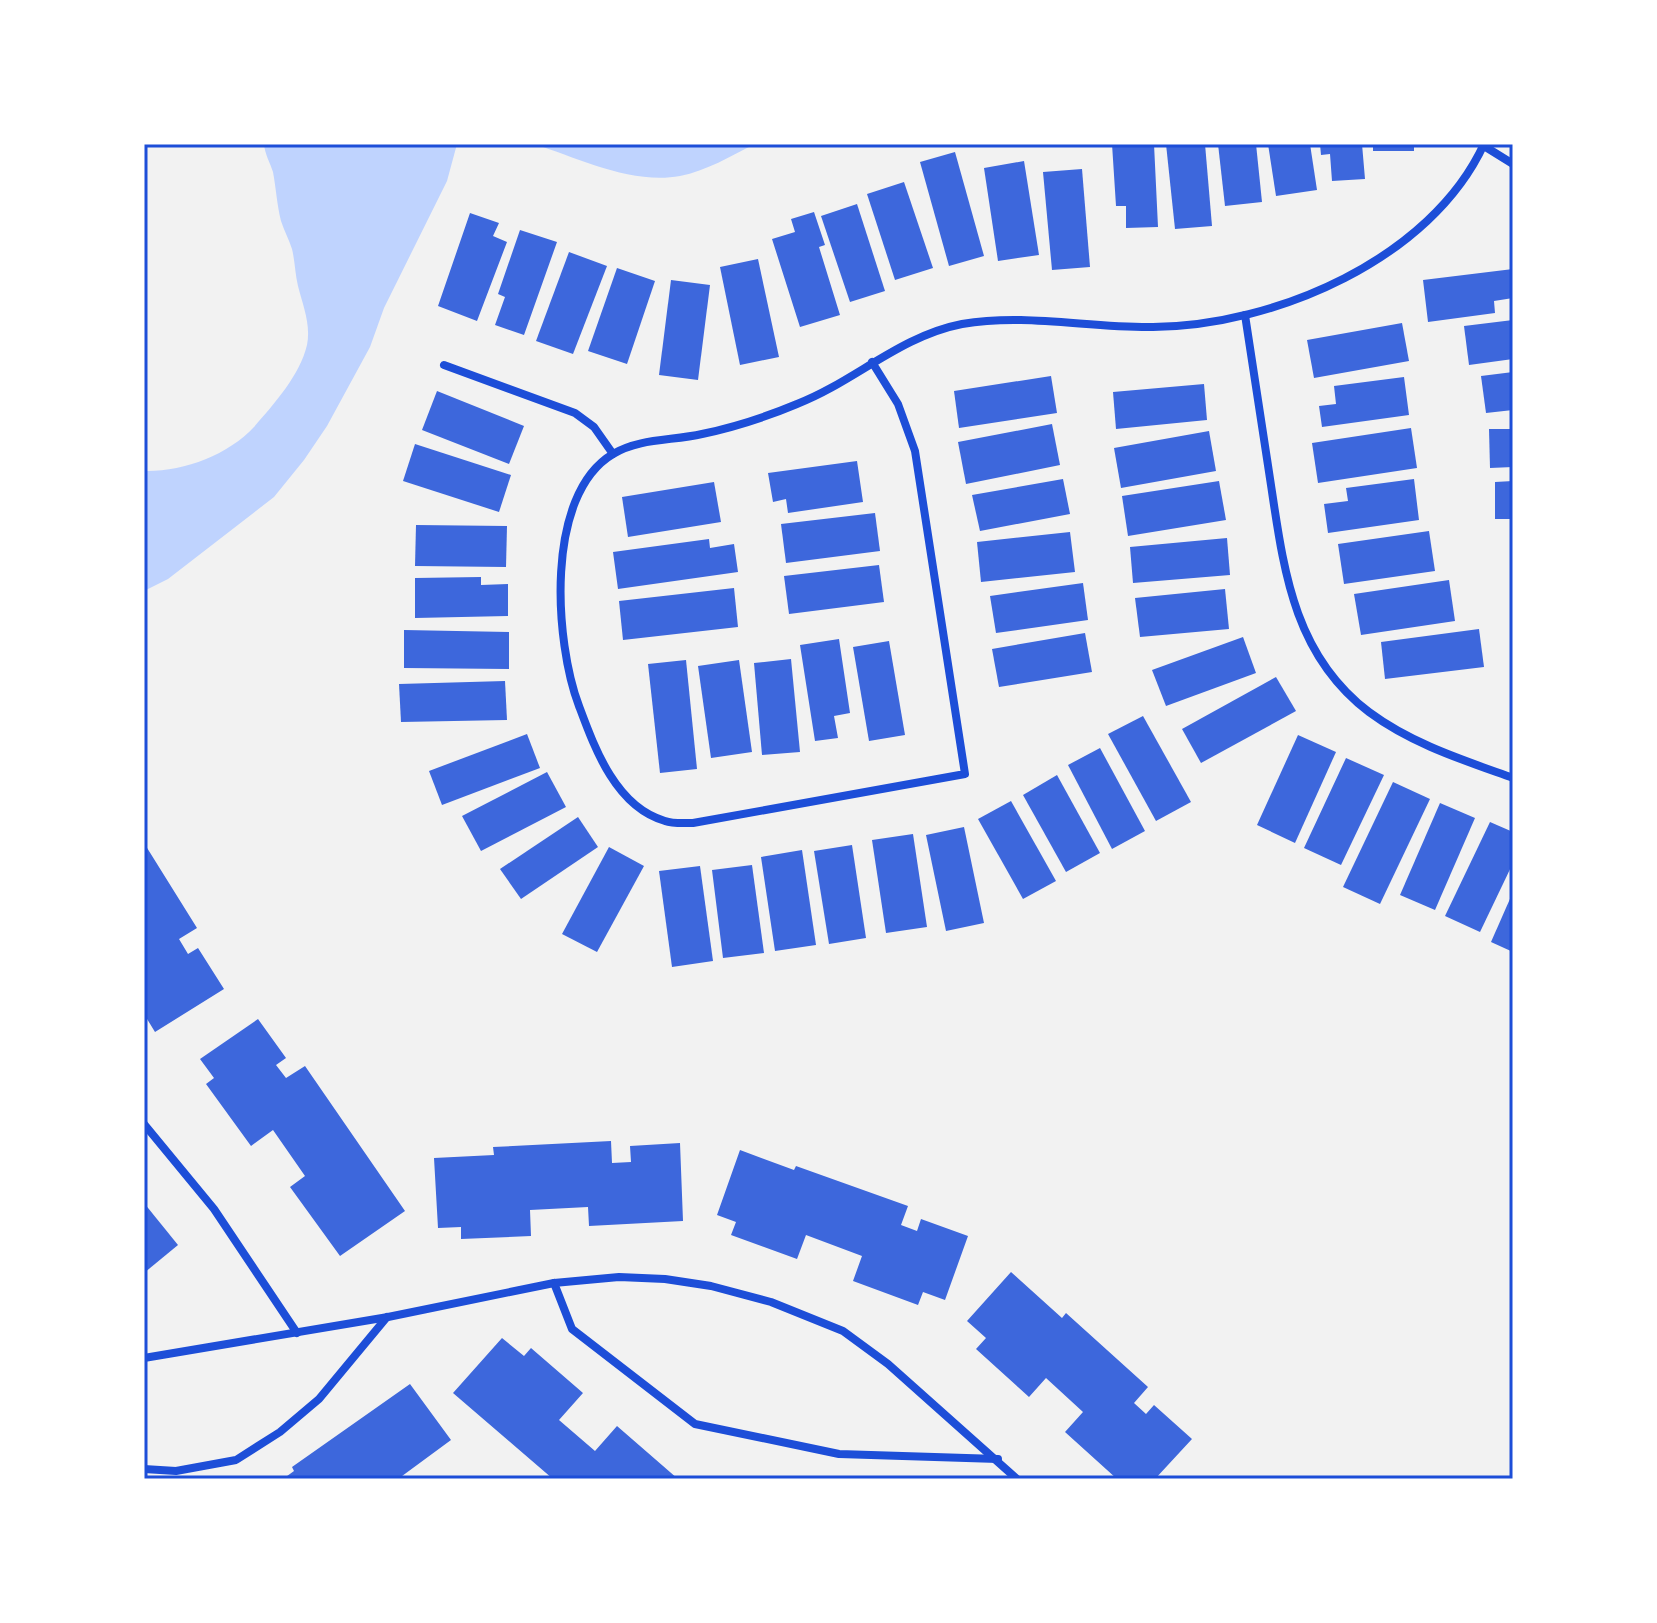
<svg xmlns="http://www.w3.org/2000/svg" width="1657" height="1623" font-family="'PT Sans',sans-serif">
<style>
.water{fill:#bfd3fe}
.building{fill:#3d67dc}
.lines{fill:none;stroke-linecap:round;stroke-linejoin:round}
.minor{stroke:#1d4ed8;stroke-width:8}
.neatline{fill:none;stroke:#1d4ed8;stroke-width:3}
</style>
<rect width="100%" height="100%" fill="#f2f2f2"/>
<g class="water">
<path d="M264 144H457L447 181 384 308 370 347 327 426 304 460 274 497 168 579 144 591V471C183 472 228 455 254 427 274 404 300 375 307 345 311 324 303 306 298 286 295 274 295 261 292 249 289 240 284 230 281 221 277 205 276 188 273 172 270 162 265 155 264 144Z"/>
<path d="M534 144H755C731 156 706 171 680 176 632 185 578 158 534 144Z"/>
</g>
<g class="building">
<polygon points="1112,144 1154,144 1158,227 1126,228 1126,206 1116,206"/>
<polygon points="1166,144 1205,144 1212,226 1175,229"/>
<polygon points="1218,144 1256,144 1262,202 1225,206"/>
<polygon points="1268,144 1310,144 1317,190 1276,196"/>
<polygon points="1320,144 1362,144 1365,179 1332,181 1330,154 1321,155"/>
<rect x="1373" y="144" width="41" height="7"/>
<polygon points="955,152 984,256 949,266 920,162"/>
<polygon points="1024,161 1039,255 998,261 984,168"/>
<polygon points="1082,169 1090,267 1052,270 1043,172"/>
<polygon points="904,182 933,268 895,280 867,194"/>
<polygon points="857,204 885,291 850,302 821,216"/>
<polygon points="814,212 825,245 819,247 840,315 800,327 772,239 795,232 791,219"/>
<polygon points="470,213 499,223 493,236 507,242 477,321 438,306"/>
<polygon points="520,230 557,242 524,335 495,325 505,297 498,294"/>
<polygon points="569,252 607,266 573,354 536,341"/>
<polygon points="758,259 779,357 740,365 720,267"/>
<polygon points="617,268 655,281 627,364 588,351"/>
<polygon points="1513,269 1513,298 1494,301 1495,313 1428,322 1423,280"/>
<polygon points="671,280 710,285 698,380 659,375"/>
<polygon points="1513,320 1513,359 1469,365 1464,326"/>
<polygon points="1402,323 1409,361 1314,378 1307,340"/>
<polygon points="1513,372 1513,410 1486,413 1481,376"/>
<polygon points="1051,376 1057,413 959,428 954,391"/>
<polygon points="1404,377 1409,415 1322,427 1319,406 1336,404 1334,386"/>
<polygon points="1204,384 1207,420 1116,429 1113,392"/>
<polygon points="437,391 524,426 509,464 422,430"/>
<polygon points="1052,424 1060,465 966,484 958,442"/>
<polygon points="1411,428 1417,468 1318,483 1312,443"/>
<polygon points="1489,429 1513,429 1513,467 1490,468"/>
<polygon points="1209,431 1216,471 1121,488 1114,448"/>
<polygon points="415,444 511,475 499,512 403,481"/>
<polygon points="857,461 863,502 788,513 786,499 773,502 768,473"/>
<polygon points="1063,479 1070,514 980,531 972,495"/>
<polygon points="1414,479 1419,520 1328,533 1324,504 1348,501 1346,488"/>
<polygon points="1219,481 1226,520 1128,536 1122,496"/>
<polygon points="1513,481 1513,519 1495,519 1495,482"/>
<polygon points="714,482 721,522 628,537 622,497"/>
<polygon points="875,513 880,551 786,563 781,524"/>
<polygon points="416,525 507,526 506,567 415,566"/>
<polygon points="1429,531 1435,571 1344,584 1338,544"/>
<polygon points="1070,532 1075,572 981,582 977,542"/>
<polygon points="1227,538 1230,575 1133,583 1130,547"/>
<polygon points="709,539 710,548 734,544 738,572 618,589 613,552"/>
<polygon points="879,565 884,602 789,614 784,576"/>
<polygon points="481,577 481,585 508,584 508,616 415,618 415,578"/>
<polygon points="1449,580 1455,621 1361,635 1354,594"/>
<polygon points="1083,583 1088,620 996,633 990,596"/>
<polygon points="734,588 738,627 623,640 619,601"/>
<polygon points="1225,589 1229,629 1140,637 1135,598"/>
<polygon points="1479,629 1484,667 1385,679 1381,642"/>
<polygon points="404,630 509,632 509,669 404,668"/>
<polygon points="1085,633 1092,672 999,687 992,649"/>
<polygon points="1243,637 1256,673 1166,706 1152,670"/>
<polygon points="839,639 850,713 834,716 838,738 815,741 800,645"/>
<polygon points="889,641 905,735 869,741 853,647"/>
<polygon points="791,659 800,752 762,755 754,663"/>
<polygon points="686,660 697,769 660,773 648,664"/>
<polygon points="739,660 752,752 711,758 698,666"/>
<polygon points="1276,677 1296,711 1201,763 1182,729"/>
<polygon points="505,681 507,720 401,722 399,684"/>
<polygon points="1143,716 1191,802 1156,821 1108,734"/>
<polygon points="527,734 540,768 442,805 429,771"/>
<polygon points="1298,735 1336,752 1295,843 1257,825"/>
<polygon points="1100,748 1145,831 1112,849 1068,765"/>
<polygon points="1346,758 1384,775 1341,865 1304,848"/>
<polygon points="547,772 566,807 481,851 462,816"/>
<polygon points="1057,775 1100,853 1066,872 1023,795"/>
<polygon points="1393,782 1430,799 1380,904 1343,887"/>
<polygon points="1011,801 1056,881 1023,899 978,819"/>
<polygon points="1440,803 1475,818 1435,910 1400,895"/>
<polygon points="578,817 598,847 521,899 500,869"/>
<polygon points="1490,822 1513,832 1513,863 1480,932 1445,916"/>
<polygon points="964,827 984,923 946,931 926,835"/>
<polygon points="913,834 927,927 886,933 872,840"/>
<polygon points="144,843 197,928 179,939 188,954 198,948 224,989 155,1032 144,1014"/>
<polygon points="852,845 866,938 829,944 814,851"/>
<polygon points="609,847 644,866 597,952 562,934"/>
<polygon points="802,850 816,945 775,951 761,857"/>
<polygon points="752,865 764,953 723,958 712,870"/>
<polygon points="700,866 713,961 672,967 659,871"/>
<polygon points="1513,892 1513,952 1491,942"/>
<polygon points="258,1019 286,1058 276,1065 286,1078 305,1066 405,1211 340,1256 290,1187 305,1176 273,1130 251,1146 206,1084 214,1078 200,1059"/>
<polygon points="611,1141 612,1163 631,1162 630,1146 680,1143 683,1221 589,1226 588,1207 530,1210 531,1236 461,1239 461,1227 438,1228 434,1158 494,1155 493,1147"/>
<polygon points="740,1150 794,1170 796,1166 908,1206 901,1225 917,1231 921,1219 968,1236 945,1300 923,1292 918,1305 853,1281 862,1256 806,1235 797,1259 731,1235 736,1222 717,1215"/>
<polygon points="144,1203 178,1245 144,1273"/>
<polygon points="1011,1272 1062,1318 1066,1313 1148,1387 1134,1403 1146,1414 1154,1405 1192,1439 1155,1479 1117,1479 1065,1432 1083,1412 1046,1378 1029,1397 976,1349 986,1338 967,1321"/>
<polygon points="502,1338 524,1356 531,1348 583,1393 559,1420 595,1451 617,1426 678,1479 553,1479 453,1393"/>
<polygon points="410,1384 451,1440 398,1479 283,1479 294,1471 292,1467"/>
</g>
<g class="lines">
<g class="minor">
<polyline points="1484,146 1513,164"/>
<path d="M1245 315C1253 367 1261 419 1269 472 1283 562 1290 652 1369 712 1412 744 1463 760 1513 778"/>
<path d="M872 362 898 404 915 451 965 774 693 823C684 823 673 824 665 821 616 807 595 749 579 706 555 643 544 495 613 454 640 438 672 441 702 434 735 427 766 417 797 404 854 382 900 336 962 324 1026 313 1088 328 1153 327 1275 326 1431 259 1484 144"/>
<polyline points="444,365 575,413 594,427 613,454"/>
<polyline points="144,1124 214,1209 297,1333"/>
<polyline points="554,1283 572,1329 695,1424 839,1454 998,1459"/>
<polyline points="144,1358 388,1317 554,1283 619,1277 665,1279 711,1286 771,1302 843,1331 888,1364 1017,1479"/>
<polyline points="144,1469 176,1471 236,1460 280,1432 319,1399 387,1317"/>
</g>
</g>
<rect width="1657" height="1623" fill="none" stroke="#ffffff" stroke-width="292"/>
<rect x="146" y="146" width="1365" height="1331" class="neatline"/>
</svg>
